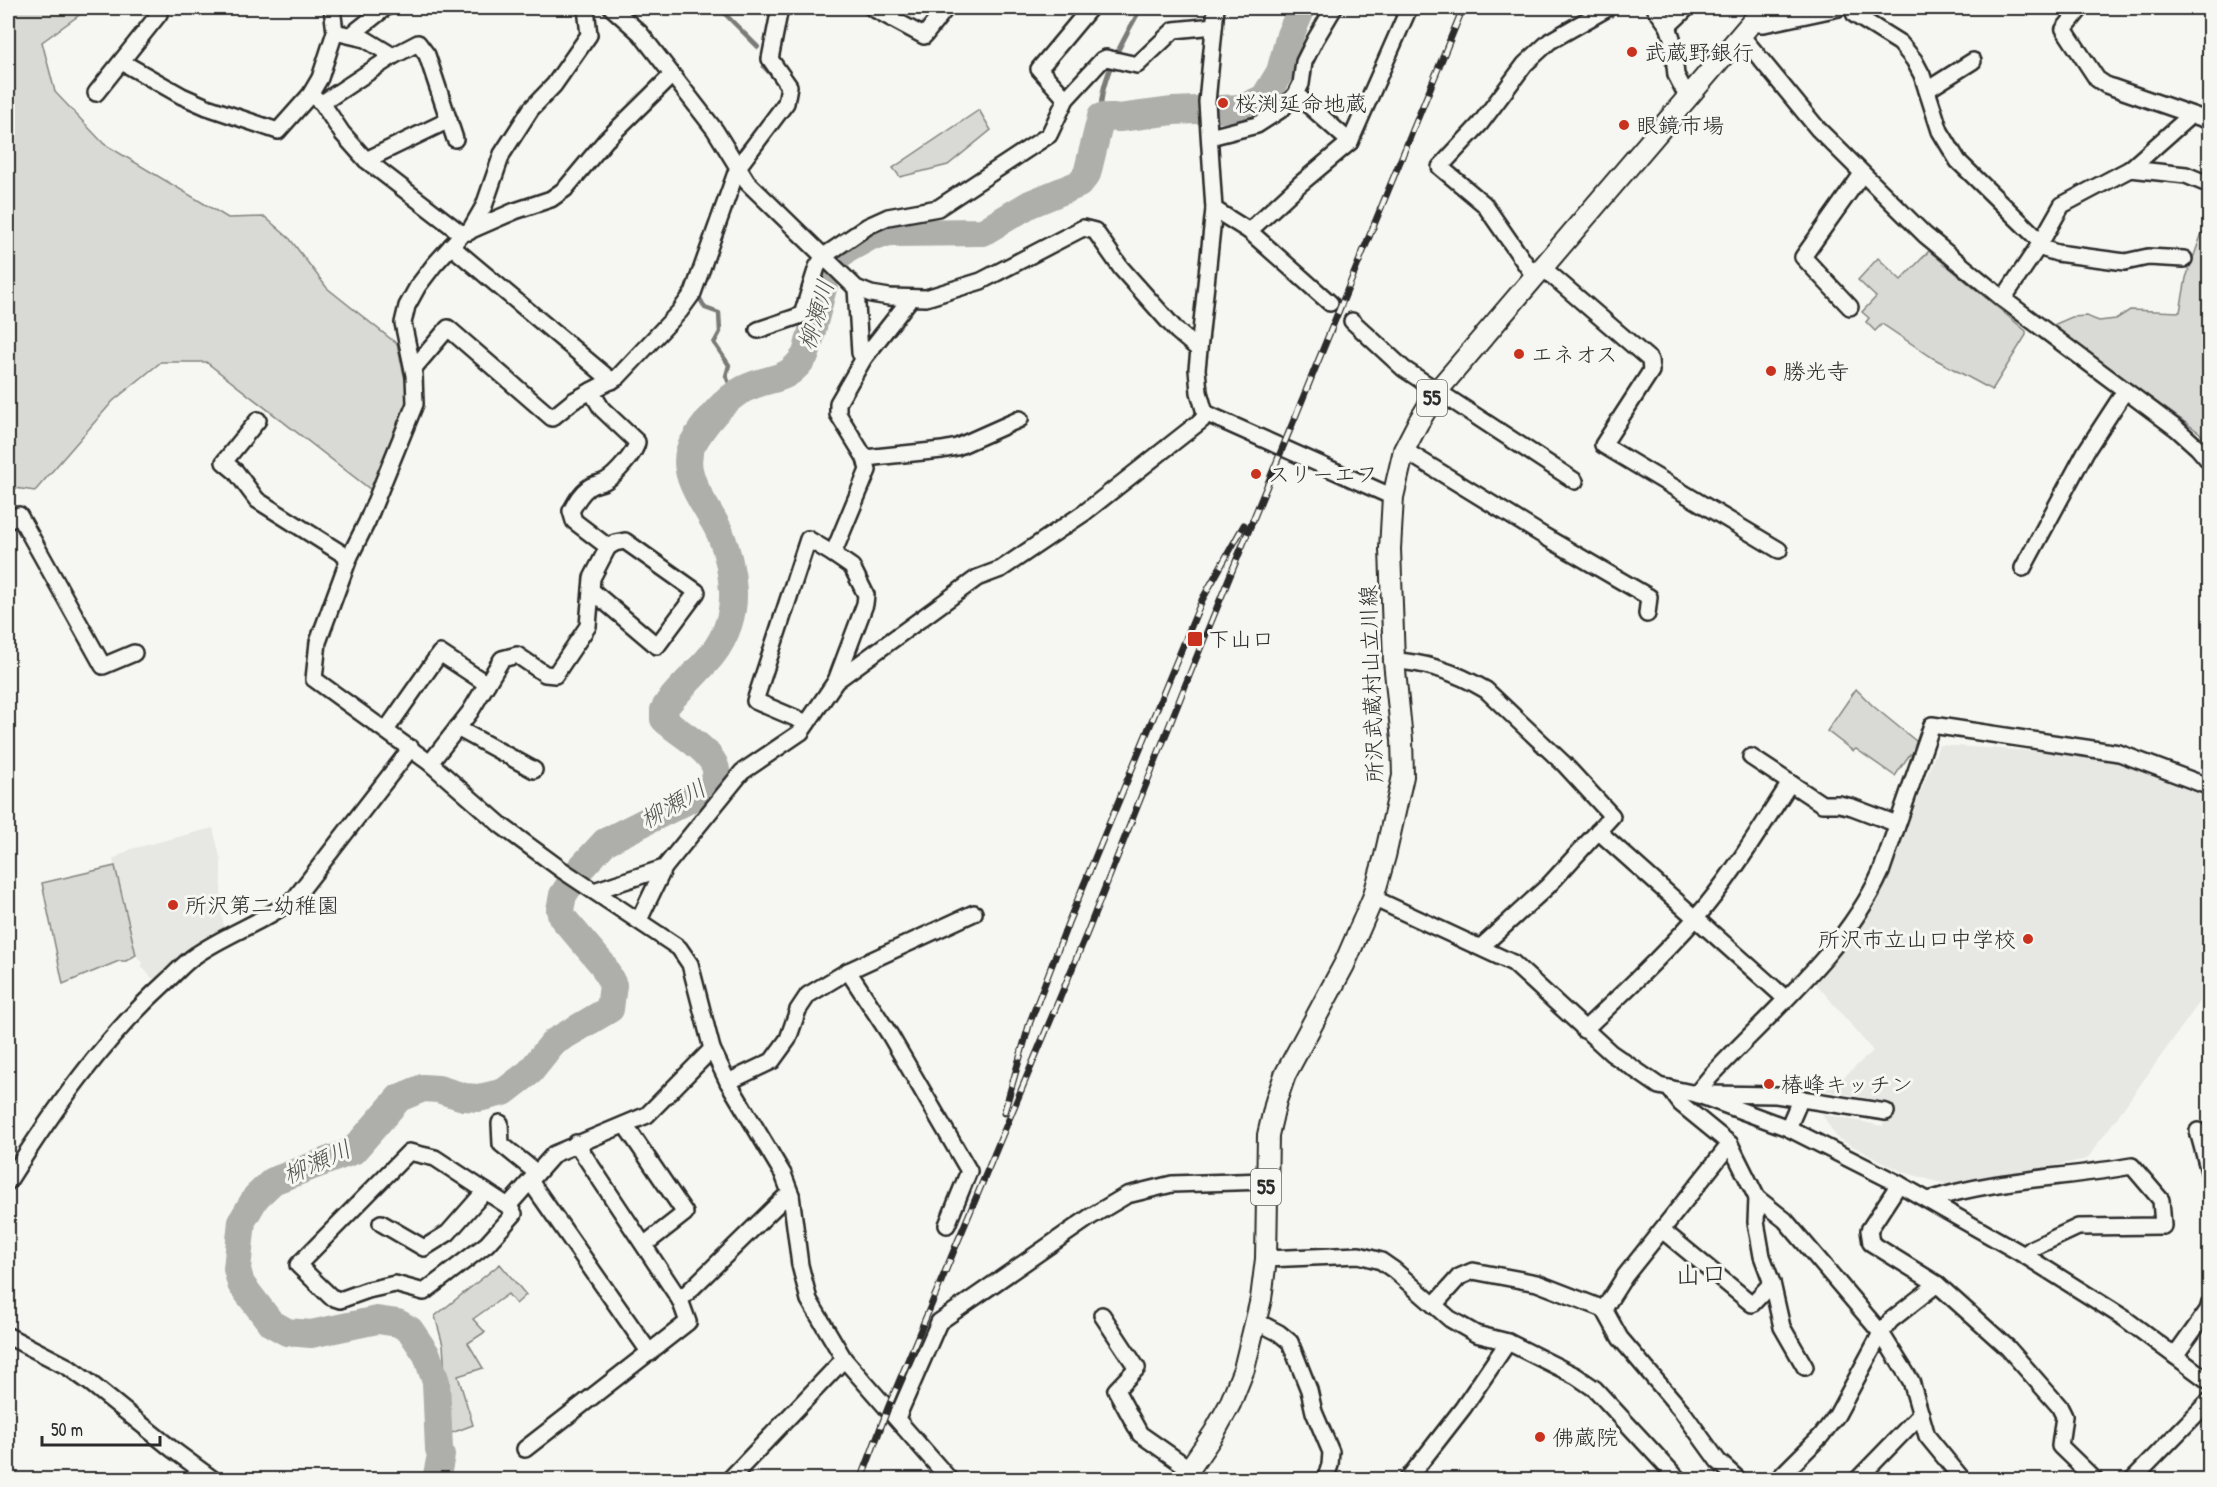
<svg xmlns="http://www.w3.org/2000/svg" width="2217" height="1487" font-family="'Patrick Hand','Klee One',sans-serif">
<style>
.built{fill:#e7e7e3}
.green{fill:#d9d9d5;stroke:#828280;stroke-width:1.5}
.lines{fill:none;stroke-linecap:round;stroke-linejoin:round}
.stream{stroke:#7a7a78;stroke-width:4.5}
.river{stroke:#aeaeab;stroke-width:28}
.minor-casing{stroke:#2b2b2b;stroke-width:20}
.major-casing{stroke:#2b2b2b;stroke-width:24}
.minor{stroke:#f6f6f2;stroke-width:15}
.major{stroke:#f6f6f2;stroke-width:20}
.rail-casing{stroke:#2b2b2b;stroke-width:7}
.rail{stroke:#f6f6f2;stroke-width:4.5;stroke-dasharray:14;stroke-linecap:butt}
.poi-dot{fill:#c8321e;stroke:#f6f6f2;stroke-width:2}
.labels{text-anchor:middle;stroke-width:6;stroke-linejoin:round;paint-order:stroke}
.shield{fill:#f6f6f2;stroke:#686867;stroke-width:1.5}
.shield-label{font-size:21px;font-weight:bold;fill:#2b2b2b}
.poi-label{font-size:22px;fill:#2b2b2b;stroke:#f6f6f2;text-anchor:start}
.street-label{font-size:22px;fill:#2b2b2b;stroke:#f6f6f2}
.water-label{font-size:24px;font-style:italic;fill:#525251;stroke:#f6f6f2}
.quarter-label{font-size:26px;fill:#2b2b2b;stroke:#f6f6f2}
</style>
<rect width="100%" height="100%" fill="#f6f6f2"/>
<filter id="ink" filterUnits="userSpaceOnUse"><feTurbulence type="fractalNoise" baseFrequency=".0167" numOctaves="2"/><feDisplacementMap in="SourceGraphic" scale="12" xChannelSelector="R" yChannelSelector="G"/><feConvolveMatrix kernelMatrix="1 2 1 2 8 2 1 2 1" color-interpolation-filters="sRGB"/></filter>
<g filter="url(#ink)">
<g class="built">
<polygon points="1939,745 2110,756 2209,796 2210,893 2207,896 2210,898 2209,989 2087,1159 1952,1186 1903,1172 1837,1138 1822,1114 1883,1126 1888,1102 1812,1088 1829,1079 1845,1076 1873,1051 1814,981 1880,895"/>
<polygon points="213,828 221,861 221,911 224,927 190,952 160,979 152,978 142,967 142,963 136,955 113,859 131,849"/>
</g>
<g class="green">
<polygon points="8,8 89,8 42,42 55,92 104,144 228,218 265,217 290,239 327,288 397,344 410,402 375,493 206,362 161,362 113,401 35,491 8,487"/>
<polygon points="979,110 991,130 948,165 900,177 893,168"/>
<polygon points="2202,233 2209,235 2209,448 2200,433 2110,369 2044,329 2072,317 2086,316 2099,321 2116,319 2130,310 2180,312 2186,278"/>
<polygon points="1929,251 2026,331 2026,335 1992,390 1933,358 1882,324 1875,331 1866,322 1869,318 1862,312 1876,297 1858,280 1878,258 1901,280"/>
<polygon points="1856,689 1873,706 1922,746 1918,758 1910,754 1895,776 1856,749 1853,751 1827,731"/>
<polygon points="115,866 136,955 126,961 119,961 63,984 42,883"/>
<polygon points="500,1264 526,1295 516,1304 508,1294 473,1319 485,1332 468,1343 483,1368 458,1376 473,1425 449,1434 443,1345 435,1316"/>
</g>
<g class="lines">
<g class="stream">
<polyline points="719,8 758,47"/>
<polyline points="764,67 776,80"/>
<path d="M1101 117C1098 80 1124 39 1141 8"/>
<polyline points="764,120 782,95"/>
<polyline points="741,149 750,139"/>
<polyline points="699,292 698,295 705,308 719,313 720,332 714,343 729,365 726,376 734,395"/>
</g>
<path class="river" d="M436 1480 441 1455 439 1449 436 1382 427 1355 410 1330 398 1323 377 1320 311 1334 287 1332 271 1323 241 1284 237 1269 242 1221 256 1197 273 1181 353 1151 399 1098 423 1088 438 1089 464 1097 479 1098 504 1092 530 1072 554 1042 610 1009 613 985 603 965 562 917 560 910 563 895 580 869 605 842 710 789C712 785 715 781 716 776 720 753 678 734 664 719 664 718 664 711 664 710 668 699 702 668 712 655 726 637 734 614 733 591 732 573 727 550 720 533 709 508 677 474 692 445 703 425 724 399 744 389 772 375 787 384 806 354L826 276 835 259 846 250 871 236 893 233 983 232 1030 204 1079 184 1087 174 1101 117 1119 118 1173 111 1243 108 1264 98 1280 72 1290 35 1302 8"/>
<defs>
<g id="minor">
<polyline points="612,8 640,33 715,130 747,182 856,288 871,294 889,297 926,298 981,281 1083,228 1095,231 1121,268 1177,331 1198,349"/>
<polyline points="872,8 924,36 946,8"/>
<polyline points="1216,8 1207,102 1214,209 1197,369 1199,392 1205,413 1393,497"/>
<polyline points="1655,8 1668,26 1672,38 1676,75 1687,96"/>
<polyline points="1852,8 1855,15 1900,43 1914,60 1922,75 1940,131 1958,161 2041,242 2038,247 2057,253 2125,262 2148,257 2184,259"/>
<polyline points="2081,8 2064,29 2097,79 2106,85 2210,121"/>
<polyline points="1749,24 1764,24 1839,8"/>
<polyline points="1668,26 1687,8"/>
<polyline points="335,32 365,39 393,56"/>
<polyline points="1740,34 1818,129 1925,235 2003,299 2177,429 2198,448 2210,462"/>
<polyline points="351,35 385,8"/>
<polyline points="122,62 182,96 207,107 278,131 310,95 320,78 335,32 332,8"/>
<polyline points="671,76 606,140 565,189 551,199 515,211 462,234 434,265 418,286 407,306 403,323 414,375 415,404 367,522 349,558 318,642 314,679 430,763 502,826 562,870 679,948 690,964 712,1049 728,1082 783,1174 791,1195 800,1265 809,1300 844,1359 950,1480"/>
<polyline points="1927,90 1973,61"/>
<polyline points="96,93 159,14"/>
<polyline points="1296,94 1350,142"/>
<polyline points="315,98 322,103 342,133 366,160 462,234"/>
<polyline points="1066,99 1039,69 1090,8"/>
<polyline points="322,103 393,56 418,43 427,55 455,139"/>
<polyline points="1210,137 1257,125 1282,109 1296,94 1301,84 1304,62 1315,40 1334,8"/>
<polyline points="366,160 449,120"/>
<polyline points="2130,169 2191,115"/>
<polyline points="1214,209 1249,231 1330,303"/>
<polyline points="1249,231 1300,184 1350,142 1409,8"/>
<polyline points="469,232 484,206 502,154 531,109 554,85 589,35 586,8"/>
<polyline points="2041,242 2062,205 2130,169 2186,175 2210,185"/>
<polyline points="451,246 612,381"/>
<polyline points="1542,267 1650,360 1651,371 1603,445 1779,550"/>
<polyline points="1534,276 1484,204 1440,167 1480,124 1525,64 1550,41 1608,8"/>
<polyline points="2003,299 2038,247"/>
<polyline points="1850,307 1803,257 1862,174"/>
<polyline points="1352,321 1404,369 1575,481"/>
<polyline points="758,330 802,315 817,267 824,256 868,226 888,217 938,208 1049,135 1066,99 1102,60 1106,58 1137,65 1174,30 1214,26"/>
<polyline points="864,358 911,298"/>
<polyline points="413,369 448,328 552,418 573,401 591,391"/>
<polyline points="258,420 224,462 236,472 257,500 349,558"/>
<polyline points="1404,450 1544,536 1649,597 1647,614"/>
<polyline points="865,458 942,450 957,447 1020,419"/>
<polyline points="8,521 19,515 103,666 134,653"/>
<polyline points="2023,568 2086,451 2125,391"/>
<polyline points="591,590 657,646 697,592 625,541 615,543 608,547"/>
<path d="M1394 661C1427 662 1457 673 1486 690L1564 764 1612 816 1548 886 1481 947"/>
<polyline points="836,681 865,604 866,595 852,567 833,554 868,470 865,458 838,414 838,403 864,358 860,353 856,288"/>
<polyline points="807,723 755,701 808,539 833,554"/>
<polyline points="457,728 534,770"/>
<polyline points="386,730 440,653 487,684"/>
<polyline points="1751,757 1822,804 1839,804 1852,807 1897,824"/>
<path d="M430 763 470 712 502 659 517 655 545 674 555 675 588 626 592 578 608 547 574 521 571 511C576 502 580 494 588 488 593 484 599 484 605 481 615 476 636 452 637 442L602 409 591 391 618 377 680 311 693 293 738 167 786 103 789 86 770 59 780 8"/>
<polyline points="1598,831 1785,998"/>
<polyline points="594,891 664,868 742,772 801,732 836,681 977,578 1001,569 1084,513 1202,420 1205,413"/>
<polyline points="1373,898 1513,963 1611,1053 1659,1086 1696,1094 1788,1128 1899,1184 2024,1255 2124,1318 2210,1382"/>
<polyline points="639,920 664,868"/>
<polyline points="848,971 890,1035 969,1171 947,1225"/>
<path d="M1584 1030C1622 994 1660 958 1695 919 1731 878 1760 829 1790 783"/>
<polyline points="728,1082 772,1061 788,1039 798,1010 808,995 848,971 974,913"/>
<polyline points="1669,1088 1681,1104 1730,1144 1757,1198 1785,1220 1881,1333 1911,1381 1927,1436 1963,1480"/>
<path d="M1696 1094 1710 1077C1768 1014 1846 951 1881 872L1932 725 2119 753 2210 787"/>
<polyline points="1708,1094 1776,1095 1886,1112"/>
<polyline points="500,1123 501,1144 537,1173"/>
<polyline points="625,1125 685,1213 644,1245"/>
<polyline points="1788,1128 1801,1098"/>
<polyline points="2198,1131 2210,1175"/>
<polyline points="576,1143 680,1300"/>
<polygon points="409,1152 435,1158 508,1206 514,1214 487,1244 424,1292 395,1284 368,1290 340,1300 331,1297 298,1265"/>
<polyline points="530,1181 650,1353"/>
<path d="M8 1182C53 1111 103 1039 166 982 176 973 185 962 196 955 228 933 266 921 295 898L411 748"/>
<polyline points="1899,1184 1869,1230 1871,1243 1937,1284 2008,1348 2059,1406 2064,1416 2060,1446 2095,1480"/>
<polyline points="1757,1198 1756,1222 1762,1256 1772,1283 1782,1327 1805,1367"/>
<path d="M1929 1200C1994 1179 2065 1178 2132 1166L2161 1200 2163 1226 2078 1227 2033 1248 2024 1255"/>
<polyline points="508,1206 554,1154 647,1115 712,1049"/>
<polyline points="381,1223 424,1248 448,1233 485,1191"/>
<polyline points="1662,1230 1752,1304 1772,1283"/>
<polyline points="1266,1259 1359,1255 1381,1261 1394,1270 1450,1319 1476,1334 1508,1342 1576,1376 1595,1389 1679,1480"/>
<polyline points="1434,1305 1459,1277 1473,1271 1537,1283 1604,1309 1625,1276 1730,1144"/>
<polyline points="1604,1309 1620,1338 1682,1411 1718,1461 1739,1480"/>
<polyline points="1102,1315 1137,1368 1116,1390 1140,1434 1190,1469"/>
<polyline points="1256,1321 1279,1333 1290,1342 1309,1390 1314,1412 1331,1452 1330,1465 1325,1480"/>
<polyline points="8,1336 68,1367 89,1382 172,1449 214,1480"/>
<polyline points="2175,1356 2208,1310 2210,1303"/>
<polyline points="897,1418 939,1322 1090,1217 1127,1195 1172,1184 1266,1181"/>
<polyline points="525,1449 688,1322 680,1300 784,1198 791,1195"/>
<polyline points="729,1480 844,1359"/>
<polyline points="1407,1480 1463,1408 1508,1342"/>
<polyline points="1777,1480 1821,1436 1837,1415 1881,1333 1891,1320 1937,1284"/>
<polyline points="1857,1480 1921,1414"/>
<polyline points="2132,1480 2210,1400"/>
</g>
<polyline id="major" points="1182,1480 1214,1433 1230,1404 1244,1369 1261,1299 1266,1259 1268,1135 1276,1101 1285,1075 1344,965 1373,898 1385,856 1403,776 1402,740 1394,661 1390,549 1393,497 1404,450 1418,423 1438,390 1764,8"/>
</defs>
<use href="#minor" class="minor-casing"/>
<use href="#major" class="major-casing"/>
<use href="#minor" class="minor"/>
<use href="#major" class="major"/>
<defs>
<g id="rail">
<polyline points="1004,1113 1030,1022 1068,923 1202,600 1244,525"/>
<polyline points="861,1480 888,1408 1087,933 1193,666 1463,8"/>
</g>
</defs>
<use href="#rail" class="rail-casing"/>
<use href="#rail" class="rail"/>
</g>
</g>
<g class="poi-dot">
<circle cx="1632" cy="52" r="6"/>
<circle cx="1223" cy="103" r="6"/>
<circle cx="1624" cy="125" r="6"/>
<circle cx="1519" cy="354" r="6"/>
<circle cx="1771" cy="371" r="6"/>
<circle cx="1256" cy="474" r="6"/>
<rect x="1187" y="631" width="16" height="16" rx="3"/>
<circle cx="173" cy="905" r="6"/>
<circle cx="2028" cy="939" r="6"/>
<circle cx="1769" cy="1084" r="6"/>
<circle cx="1540" cy="1437" r="6"/>
</g>
<g class="labels">
<g class="shield">
<rect x="1417" y="380" width="30" height="36" rx="4.5"/>
<rect x="1251" y="1169" width="30" height="36" rx="4.5"/>
</g>
<g class="shield-label">
<text x="1432" y="405">55</text>
<text x="1266" y="1194">55</text>
</g>
<g class="poi-label">
<text x="1644" y="60">武蔵野銀行</text>
<text x="1235" y="111">桜渕延命地蔵</text>
<text x="1636" y="133">眼鏡市場</text>
<text x="1531" y="362">エネオス</text>
<text x="1783" y="379">勝光寺</text>
<text x="1268" y="482">スリーエフ</text>
<text x="1208" y="647">下山口</text>
<text x="185" y="913">所沢第二幼稚園</text>
<text x="2016" y="947" text-anchor="end">所沢市立山口中学校</text>
<text x="1781" y="1092">椿峰キッチン</text>
<text x="1552" y="1445">佛蔵院</text>
</g>
<g class="street-label">
<text transform="translate(1371 684) rotate(-92)" y="8">所沢武蔵村山立川線</text>
</g>
<g class="water-label">
<text transform="translate(816 315) rotate(-73)" y="8">柳瀬川</text>
<text transform="translate(673 804) rotate(-30)" y="8">柳瀬川</text>
<text transform="translate(317 1162) rotate(-24)" y="8">柳瀬川</text>
</g>
<g class="quarter-label">
<text x="1701" y="1283">山口</text>
</g>
</g>
<rect width="2217" height="1487" fill="none" stroke="#f6f6f2" stroke-width="30"/>
<rect x="15" y="15" width="2187" height="1457" fill="none" stroke="#2b2b2b" stroke-width="2" filter="url(#ink)"/>
<path d="M42 1436v9h118v-9" fill="none" stroke="#2b2b2b" stroke-width="3"/>
<text x="51" y="1436" font-size="18" fill="#2b2b2b" stroke="#f6f6f2" stroke-width="4.5" paint-order="stroke">50 m</text>
</svg>
